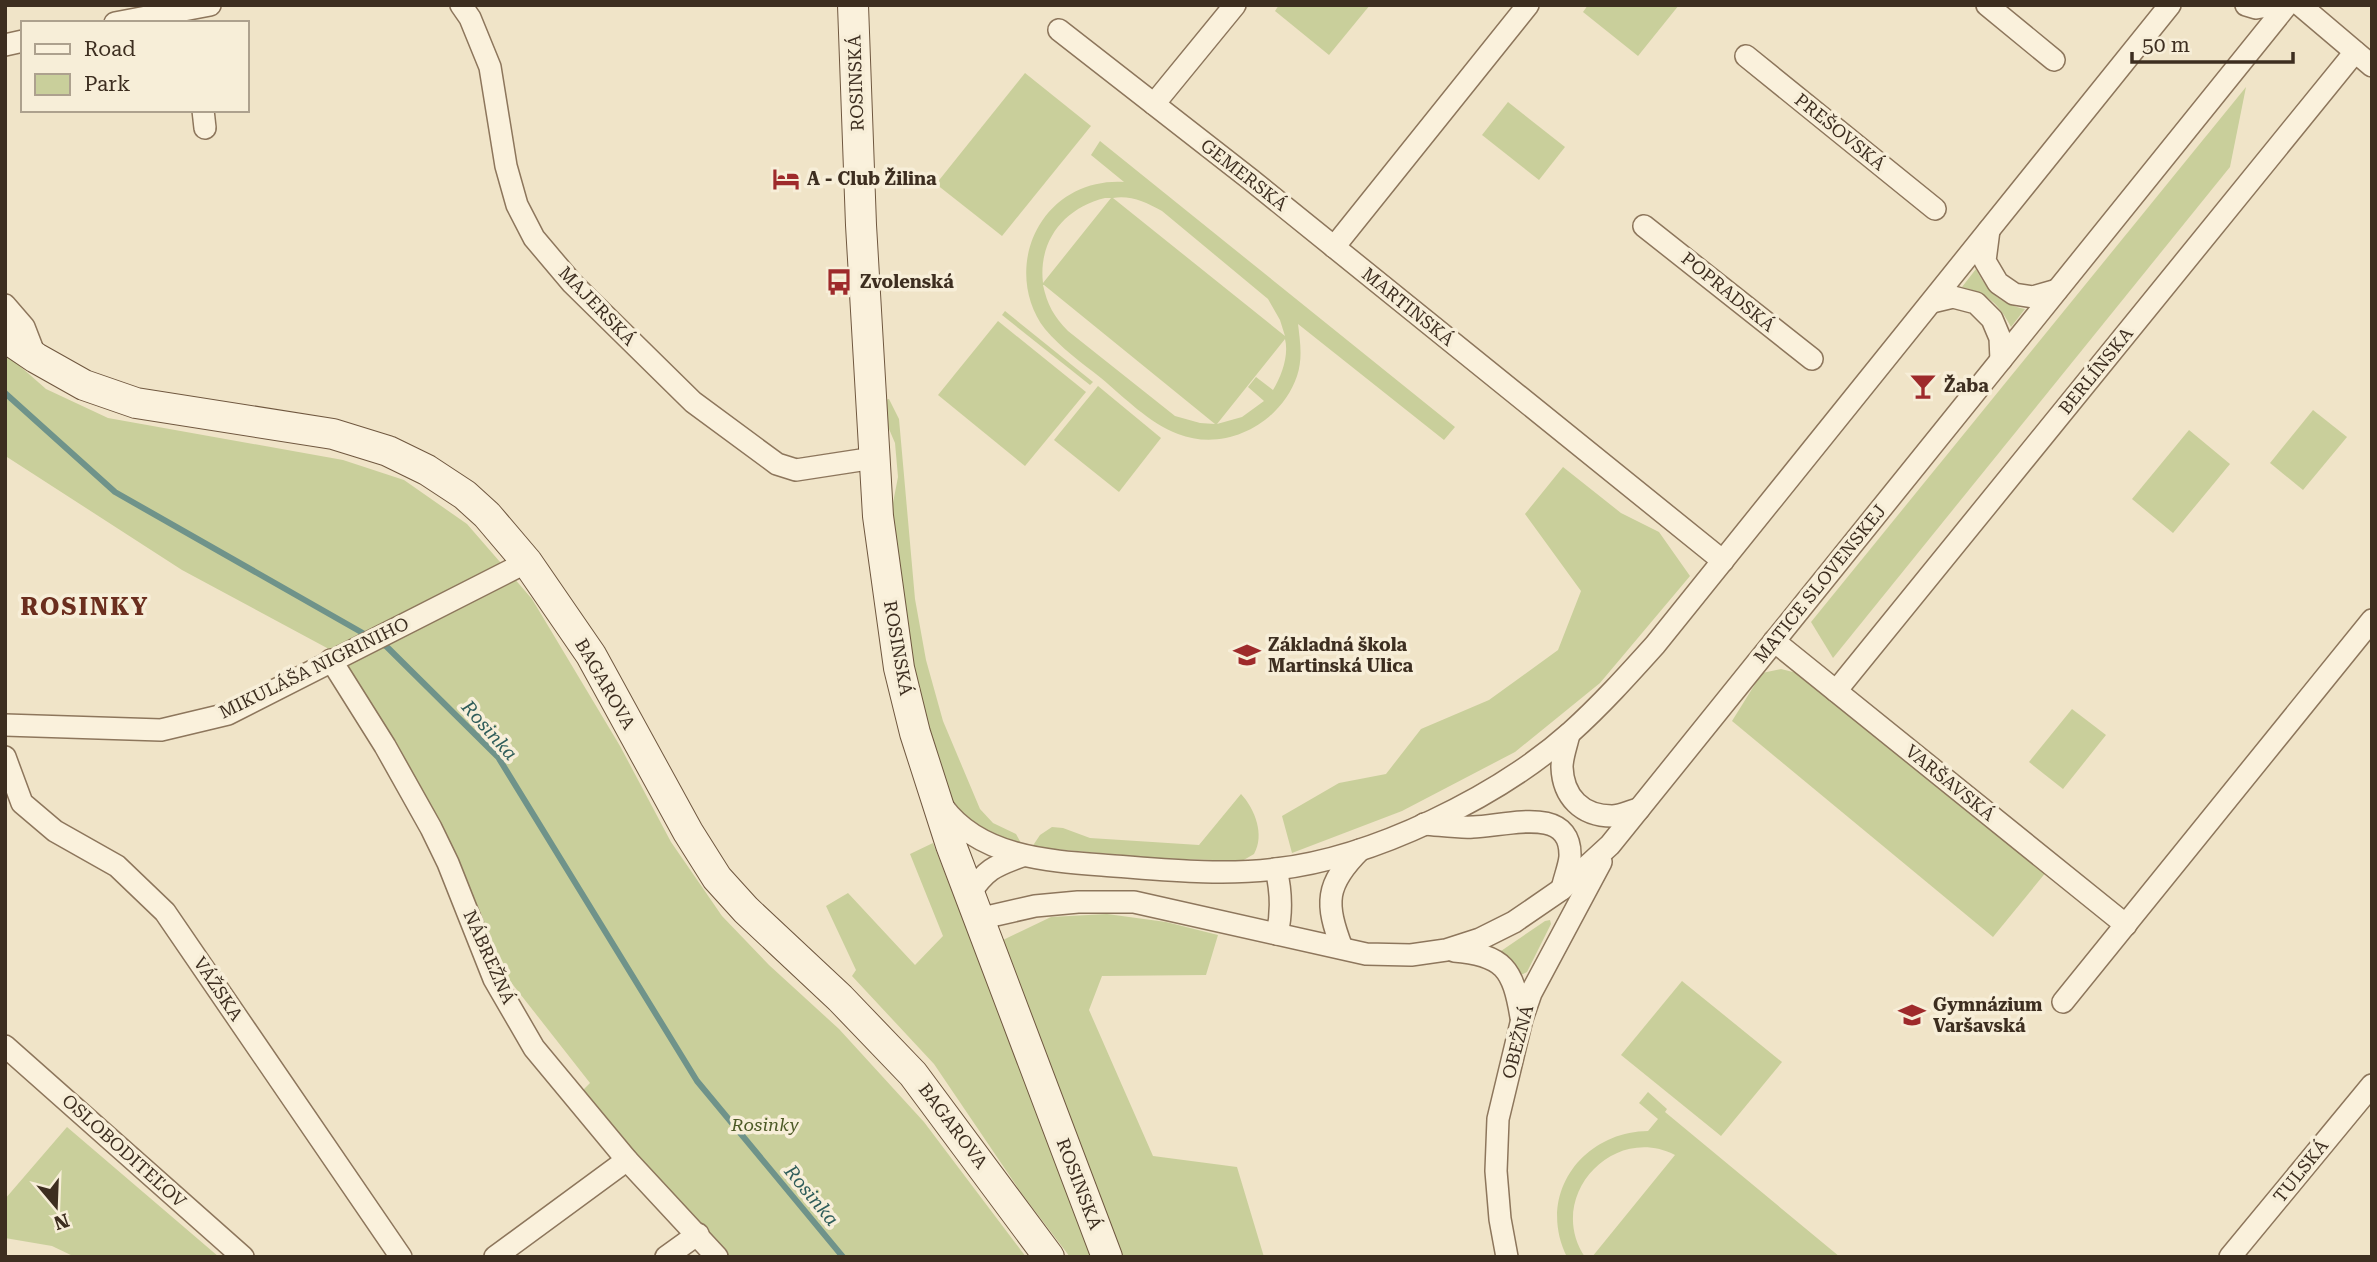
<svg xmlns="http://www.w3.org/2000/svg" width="2377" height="1262" font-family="'Roboto Serif',serif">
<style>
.green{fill:#c9cf9b;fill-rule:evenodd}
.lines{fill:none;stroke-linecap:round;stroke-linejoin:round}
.stream{stroke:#6f938a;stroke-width:6}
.street-casing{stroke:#8d765c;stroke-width:24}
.secondary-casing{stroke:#6f573f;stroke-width:32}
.street{stroke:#faf1dc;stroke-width:21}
.secondary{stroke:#faf1dc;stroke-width:30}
.labels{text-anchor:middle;stroke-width:7;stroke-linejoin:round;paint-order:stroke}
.street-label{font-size:18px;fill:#3d2e20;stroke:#f7eed8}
.poi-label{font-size:18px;font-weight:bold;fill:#3d2e20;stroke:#f7eed8;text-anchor:start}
.park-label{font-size:18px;font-style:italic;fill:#4d5a26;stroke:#f7eed8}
.water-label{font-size:19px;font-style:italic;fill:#2f5d5a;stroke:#f7eed8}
.district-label{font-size:24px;font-weight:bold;letter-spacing:2px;fill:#6b2e1e;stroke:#f7eed8}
</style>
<rect width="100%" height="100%" fill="#f0e4c8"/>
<g class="green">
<polygon points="1279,5 1370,5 1329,55 1275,11"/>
<polygon points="1588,5 1679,5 1638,56 1583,12"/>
<polygon points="1025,73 1091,126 1002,236 936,184"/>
<polygon points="2246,87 2230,167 1833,658 1811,622"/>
<polygon points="1508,102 1565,147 1539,180 1482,135"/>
<path d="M1100 141 1455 427 1444 440 1298 324C1300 341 1303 358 1297 376 1281 423 1226 453 1178 434 1149 423 1125 398 1101 378 1082 363 1061 348 1045 329 1021 298 1020 253 1042 221 1061 193 1092 180 1124 182L1091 155ZM1105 198H1111L1043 283C1038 241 1064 208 1105 198ZM1113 198C1130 195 1146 202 1162 211L1268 299 1280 320 1285 336ZM1043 285H1044L1215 424 1200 423 1175 416 1068 331C1054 317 1047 304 1043 285ZM1285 339C1289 355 1282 375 1273 390L1256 377 1248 387 1264 401 1242 417 1217 424Z"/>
<path d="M1976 269C1987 291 2000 304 2025 309L2011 327C1999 304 1987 293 1962 287Z"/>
<polygon points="1005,311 1093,382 1090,385 1002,315"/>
<polygon points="998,321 1086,392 1025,466 938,395"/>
<polygon points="5,353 46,389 108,418 343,460 404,480 467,524 532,599 620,746 671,842 722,916 769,965 839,1029 924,1122 1026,1257 725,1257 580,1093 590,1083 492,958 350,678 327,648 182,570 7,457 5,454"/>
<polygon points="1098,386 1161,438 1119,492 1054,440"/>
<polygon points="889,399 899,419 915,599 926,660 943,721 980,809 993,823 1016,834 1022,845 989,834 965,819 944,789 906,636 892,508 898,477 895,443 886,422 884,400"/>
<polygon points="2313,410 2347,437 2303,490 2270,463"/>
<polygon points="2189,430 2230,464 2173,533 2132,499"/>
<polygon points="1563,467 1621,513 1659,532 1690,576 1600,683 1515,752 1402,811 1292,853 1282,816 1339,783 1386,774 1421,729 1489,700 1558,650 1581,591 1525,514"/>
<polygon points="1781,669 1805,675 2047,871 1993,937 1732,721 1762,673"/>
<polygon points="2072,709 2106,735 2063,789 2029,762"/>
<path d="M1241 794C1255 809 1265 835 1254 854L1242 861 1156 858 1032 847 1040 835 1052 827 1063 828 1090 838 1199 845Z"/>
<polygon points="933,843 976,953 1051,917 1107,914 1166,922 1218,935 1206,975 1102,976 1089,1010 1153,1156 1237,1167 1264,1257 1070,1257 1022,1194 934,1064 852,976 856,970 826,906 848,893 915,965 943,936 910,854"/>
<polygon points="1550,920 1551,924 1527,972 1521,975 1501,954 1501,951 1545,921"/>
<polygon points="1682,981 1782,1062 1721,1136 1621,1055"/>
<path d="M1648 1092 1667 1109 1665 1112 1840 1257H1592L1675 1155C1612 1123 1545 1198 1585 1257H1567C1536 1195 1582 1132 1648 1131L1658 1119 1639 1103Z"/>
<polygon points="67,1127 219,1257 75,1257 52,1246 5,1238 5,1199"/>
</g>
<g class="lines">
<g class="stream">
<polyline points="5,393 115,492 368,636"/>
<polyline points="380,643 387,647 498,757 697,1081 843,1257"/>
</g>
<defs>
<g id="street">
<polyline points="461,5 470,18 490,67 506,166 517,205 534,238 572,283 693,402 777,464 796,470 874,458"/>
<polyline points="1987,5 2054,60"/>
<polyline points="2246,5 2256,8 2273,5"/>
<polyline points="2300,5 2372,66"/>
<polyline points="115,23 210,5"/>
<polyline points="1059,30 1250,179 1723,561"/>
<polyline points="5,45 23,41"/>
<polyline points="1746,56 1935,209"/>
<polyline points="1154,104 1235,5"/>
<polyline points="203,110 205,128"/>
<polyline points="1644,226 1812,359"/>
<polyline points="1989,230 1985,261 1998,283 2014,294 2033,297 2057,290"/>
<polyline points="1334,247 1528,5"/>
<polyline points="1932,302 1953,297 1976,303 1992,319 2000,338 2001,360"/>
<polyline points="5,305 24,327 36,358"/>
<polyline points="1774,641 2126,925"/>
<polyline points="331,660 385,746 431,828 448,863 494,979 534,1048 627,1160 717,1257"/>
<polyline points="1836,691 2355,52"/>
<polyline points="5,725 161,730 228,714 527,562"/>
<path d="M1569 734C1567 744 1562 757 1562 767 1563 797 1582 816 1612 816 1620 816 1630 811 1639 809"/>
<polyline points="5,757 22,803 55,831 117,866 165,912 401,1257"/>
<path d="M943 807C979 856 1046 861 1102 865 1159 869 1218 876 1276 869 1373 858 1498 797 1571 732 1601 705 1628 675 1655 645L2170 5"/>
<path d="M1424 824C1440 825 1457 828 1473 827 1503 827 1572 803 1570 857 1569 867 1564 879 1562 889"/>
<path d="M1276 869C1281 890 1282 913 1277 934"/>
<path d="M969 895C985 870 994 866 1022 856"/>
<polyline points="978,919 1035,906 1078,902 1134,902 1366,954 1411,955 1446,950 1480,939 1514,922 1562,889 1610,845 2287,5"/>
<path d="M1342 948C1325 903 1325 885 1360 850"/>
<path d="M1454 951C1504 955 1513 969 1521 1017"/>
<polyline points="2063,1002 2372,620"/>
<polyline points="5,1046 243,1257"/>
<polyline points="495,1257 627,1160"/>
<polyline points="666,1257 698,1234"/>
<polyline points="1507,1257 1500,1219 1496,1171 1498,1119 1522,1019 1531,993 1601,862"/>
<polyline points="2230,1257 2372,1085"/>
</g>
<g id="secondary">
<polyline points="853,5 861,225 878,516 899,668 915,733 951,845 1107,1257"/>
<polyline points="5,337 36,358 84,385 136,403 333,434 388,451 427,470 465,495 487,515 527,562 591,655 688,832 717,878 746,910 840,998 913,1074 1049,1257"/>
</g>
</defs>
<use href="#street" class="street-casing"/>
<use href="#secondary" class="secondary-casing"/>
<use href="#street" class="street"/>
<use href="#secondary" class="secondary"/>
</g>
<defs>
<symbol id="hotel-bare" viewBox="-9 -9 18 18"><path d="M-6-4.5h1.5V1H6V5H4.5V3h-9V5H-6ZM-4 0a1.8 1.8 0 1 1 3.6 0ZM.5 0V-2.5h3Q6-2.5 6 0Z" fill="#9e2a2b" stroke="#f7eed8" stroke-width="2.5" paint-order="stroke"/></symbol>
<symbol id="bus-bare" viewBox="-9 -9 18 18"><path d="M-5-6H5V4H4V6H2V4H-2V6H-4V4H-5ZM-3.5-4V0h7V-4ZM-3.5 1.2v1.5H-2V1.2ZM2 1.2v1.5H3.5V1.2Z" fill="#9e2a2b" stroke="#f7eed8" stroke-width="2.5" paint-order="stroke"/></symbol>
<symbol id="bar-bare" viewBox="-9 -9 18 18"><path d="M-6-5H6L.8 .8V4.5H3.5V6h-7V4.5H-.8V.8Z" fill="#9e2a2b" stroke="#f7eed8" stroke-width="2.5" paint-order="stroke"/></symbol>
<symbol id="school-bare" viewBox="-9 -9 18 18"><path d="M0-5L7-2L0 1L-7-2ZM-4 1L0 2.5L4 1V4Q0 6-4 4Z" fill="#9e2a2b" stroke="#f7eed8" stroke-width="2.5" paint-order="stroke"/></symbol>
</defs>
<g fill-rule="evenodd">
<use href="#hotel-bare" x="767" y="160" width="38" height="38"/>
<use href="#bus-bare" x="820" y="263" width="38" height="38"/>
<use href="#bar-bare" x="1904" y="367" width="38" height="38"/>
<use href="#school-bare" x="1228" y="636" width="38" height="38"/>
<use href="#school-bare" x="1893" y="996" width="38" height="38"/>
</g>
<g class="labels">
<g class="street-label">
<text transform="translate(856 83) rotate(-92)" y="6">ROSINSKÁ</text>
<text transform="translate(1840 132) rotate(39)" y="6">PREŠOVSKÁ</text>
<text transform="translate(1244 175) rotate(38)" y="6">GEMERSKÁ</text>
<text transform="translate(1728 292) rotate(39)" y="6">POPRADSKÁ</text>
<text transform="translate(597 306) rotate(46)" y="6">MAJERSKÁ</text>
<text transform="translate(1408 307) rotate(39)" y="6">MARTINSKÁ</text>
<text transform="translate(2096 371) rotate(-51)" y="6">BERLÍNSKA</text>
<text transform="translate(1820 584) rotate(-51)" y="6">MATICE SLOVENSKEJ</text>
<text transform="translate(898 648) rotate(80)" y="6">ROSINSKÁ</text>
<text transform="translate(314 668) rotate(-26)" y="6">MIKULÁŠA NIGRINIHO</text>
<text transform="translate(605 684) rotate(60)" y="6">BAGAROVA</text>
<text transform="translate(1950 783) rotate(39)" y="6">VARŠAVSKÁ</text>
<text transform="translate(489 957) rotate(66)" y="6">NÁBREŽNÁ</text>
<text transform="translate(218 989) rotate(56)" y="6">VÁŽSKA</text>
<text transform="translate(1518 1042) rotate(-75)" y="6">OBEŽNÁ</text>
<text transform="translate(953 1126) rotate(53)" y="6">BAGAROVA</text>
<text transform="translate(124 1151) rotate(42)" y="6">OSLOBODITEĽOV</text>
<text transform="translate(2301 1171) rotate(-51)" y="6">TULSKÁ</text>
<text transform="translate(1079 1184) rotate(69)" y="6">ROSINSKÁ</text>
</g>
<g class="poi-label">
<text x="807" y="185">A - Club Žilina</text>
<text x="860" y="288">Zvolenská</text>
<text x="1944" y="392">Žaba</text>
<text x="1268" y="651">Základná škola<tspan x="1268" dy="21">Martinská Ulica</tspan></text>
<text x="1933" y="1011">Gymnázium<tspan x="1933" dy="21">Varšavská</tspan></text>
</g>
<g class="park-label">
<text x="765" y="1131">Rosinky</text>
</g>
<g class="water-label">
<text transform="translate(490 730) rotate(48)" y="7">Rosinka</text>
<text transform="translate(812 1195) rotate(50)" y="7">Rosinka</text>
</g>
<g class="district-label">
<text x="85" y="615">ROSINKY</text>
</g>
</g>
<rect width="2377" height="1262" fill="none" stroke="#3d2e20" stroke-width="14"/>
<rect x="21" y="21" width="228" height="91" fill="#f7eed8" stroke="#ada18e" stroke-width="2"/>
<rect x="35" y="44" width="35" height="10" fill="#faf1dc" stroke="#ada18e" stroke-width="2"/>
<text x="84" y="56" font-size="21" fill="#3d2e20">Road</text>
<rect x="35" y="74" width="35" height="21" fill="#c9cf9b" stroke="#ada18e" stroke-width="2"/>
<text x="84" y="91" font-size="21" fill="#3d2e20">Park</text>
<g transform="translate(56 1206) rotate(161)" stroke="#f7eed8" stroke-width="5" paint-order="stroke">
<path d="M0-5L12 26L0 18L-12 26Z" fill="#3d2e20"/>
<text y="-10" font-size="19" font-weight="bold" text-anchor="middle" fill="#3d2e20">N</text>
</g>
<path d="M2132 52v10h161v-10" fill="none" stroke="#3d2e20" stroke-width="3.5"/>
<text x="2142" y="52" font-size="21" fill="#3d2e20" stroke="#f7eed8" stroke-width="5" paint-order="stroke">50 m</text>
</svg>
